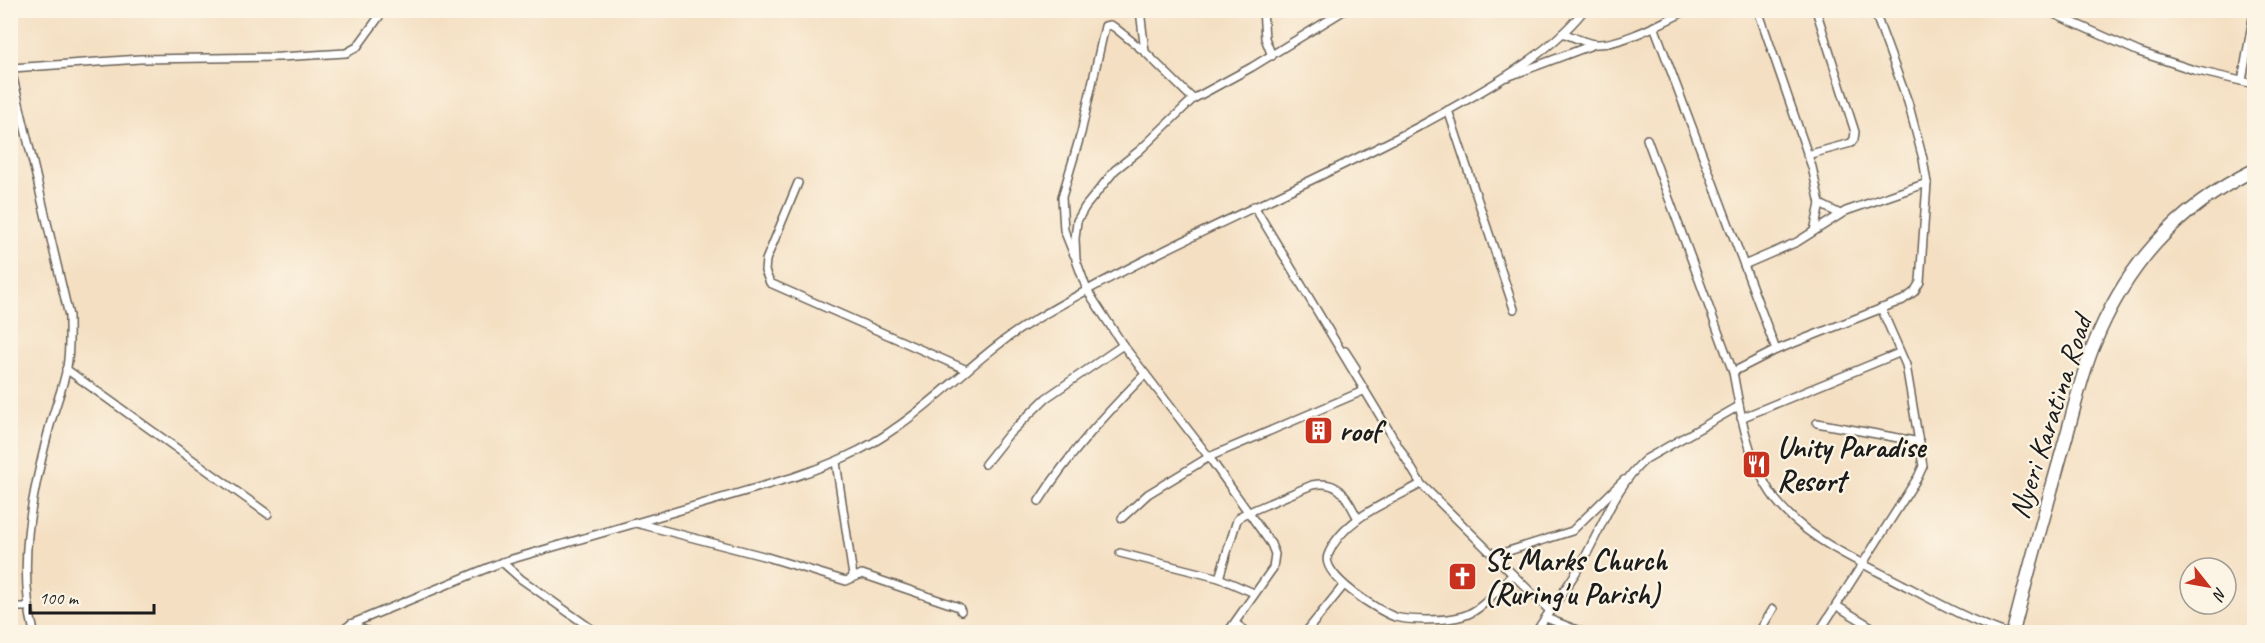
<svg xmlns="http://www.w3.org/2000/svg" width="2265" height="643" font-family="Caveat,sans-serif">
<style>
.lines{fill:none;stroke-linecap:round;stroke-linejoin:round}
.street-casing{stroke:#686056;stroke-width:10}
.highway-casing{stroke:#686056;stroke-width:15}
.street{stroke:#fff;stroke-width:7}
.highway{stroke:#fff;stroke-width:12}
.labels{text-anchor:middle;stroke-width:4.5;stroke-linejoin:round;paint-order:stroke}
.street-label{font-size:30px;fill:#1c1c1c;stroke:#fcf5e5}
.poi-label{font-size:30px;font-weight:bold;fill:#1c1c1c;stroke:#fcf5e5;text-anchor:start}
</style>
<rect width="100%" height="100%" fill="#fcf5e5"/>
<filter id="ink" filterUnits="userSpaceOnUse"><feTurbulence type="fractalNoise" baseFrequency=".0167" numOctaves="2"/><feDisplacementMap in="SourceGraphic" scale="12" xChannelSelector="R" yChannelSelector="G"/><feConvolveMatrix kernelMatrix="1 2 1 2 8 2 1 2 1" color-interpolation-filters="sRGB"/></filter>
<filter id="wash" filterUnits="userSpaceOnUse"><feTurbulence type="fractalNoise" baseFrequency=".008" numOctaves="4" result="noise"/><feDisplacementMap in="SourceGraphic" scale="24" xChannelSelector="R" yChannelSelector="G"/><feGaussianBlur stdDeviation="1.35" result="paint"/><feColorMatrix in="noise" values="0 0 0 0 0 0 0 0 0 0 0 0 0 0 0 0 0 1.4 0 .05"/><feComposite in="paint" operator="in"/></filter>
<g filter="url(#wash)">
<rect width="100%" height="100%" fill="#f4dfc2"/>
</g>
<g filter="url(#ink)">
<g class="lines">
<defs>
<g id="street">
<polyline points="1140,10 1145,52 1193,99"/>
<polyline points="1263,10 1265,38 1272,56"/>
<polyline points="1758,10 1812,167 1820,204 1814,231"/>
<path d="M1874 10 1908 102 1923 159 1927 183 1920 282 1914 292 1903 300 1776 350 1733 372C1740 410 1746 451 1766 485 1794 535 1856 560 1904 585 1936 602 1969 620 2003 632"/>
<polyline points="2045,10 2139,52 2194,70 2254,84"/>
<polyline points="1654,26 1776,350"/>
<path d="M1563 33C1573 37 1585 43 1595 44 1620 46 1665 21 1688 10"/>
<path d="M10 65 69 316C69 333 70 350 67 367 63 389 53 411 48 433 31 499 17 565 34 632"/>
<polyline points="12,68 140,59 280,57 346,53 357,47 384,10"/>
<polyline points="1507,77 1595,44"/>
<polyline points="2242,81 2254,12"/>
<polyline points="1448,110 1514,309"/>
<polyline points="1647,139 1733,372"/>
<polyline points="1807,155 1851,143 1854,139 1855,132 1816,10"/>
<polyline points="798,183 766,260 765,271 770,283 967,370"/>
<polyline points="1820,204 1840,214"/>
<polyline points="1254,206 1421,484 1550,611"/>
<polyline points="1074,255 1064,230 1062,197 1081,133 1105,26 1110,25 1114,27 1145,52"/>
<polyline points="1744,265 1797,242 1846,211 1927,183"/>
<polyline points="1345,351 1356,368"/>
<polyline points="66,369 268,514"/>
<polyline points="1741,418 1899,353"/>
<polyline points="1817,423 1920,442"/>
<polyline points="836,462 853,576"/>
<polyline points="985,464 1008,435 1046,398 1123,345"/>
<path d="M1421 484C1388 502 1343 518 1328 555 1320 575 1378 611 1395 617 1410 621 1447 621 1463 616 1483 610 1497 589 1512 575"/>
<path d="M1039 501C1069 454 1106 414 1145 374"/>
<polyline points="1122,518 1148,494 1209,457 1363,391"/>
<polyline points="636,523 767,557 846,581 862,574 959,607 961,611"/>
<polyline points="1120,553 1219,578 1254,593"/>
<polyline points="1493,556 1572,531 1624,480"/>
<polyline points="502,562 521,579 596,632"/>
<path d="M1219 578 1237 520 1242 515 1312 485C1340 479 1347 498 1358 519"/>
<polyline points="1837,606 1880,632"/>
<polyline points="10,607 28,607"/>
<polyline points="1546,618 1582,632"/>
<polyline points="1235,623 1247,632"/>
<polyline points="351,624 369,632"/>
<path d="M340 632 351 624 502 562 794 477C829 465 864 451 894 429 943 396 982 351 1033 321 1157 247 1291 194 1418 127 1472 97 1545 60 1584 10"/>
<polyline points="1228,632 1273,568 1275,554 1271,544 1209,457 1123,345 1087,290 1076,260 1075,239 1077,221 1085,207 1115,170 1140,150 1193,99 1252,67 1345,10"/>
<polyline points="1306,632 1344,585"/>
<path d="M1536 632C1550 610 1566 589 1580 566 1601 531 1614 486 1646 459L1739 406"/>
<polyline points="1759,632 1773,609"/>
<polyline points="1819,632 1918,477 1923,466 1906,365 1881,308"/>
</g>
<path id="highway" d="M2013 632C2028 571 2046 509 2063 448 2073 415 2080 379 2093 347 2125 266 2176 209 2254 170"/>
</defs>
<use href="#street" class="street-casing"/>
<use href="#highway" class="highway-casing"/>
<use href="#street" class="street"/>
<use href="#highway" class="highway"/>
</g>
</g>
<defs>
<symbol id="building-square" viewBox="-11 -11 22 22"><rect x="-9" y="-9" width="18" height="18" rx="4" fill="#c8321e" stroke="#fcf5e5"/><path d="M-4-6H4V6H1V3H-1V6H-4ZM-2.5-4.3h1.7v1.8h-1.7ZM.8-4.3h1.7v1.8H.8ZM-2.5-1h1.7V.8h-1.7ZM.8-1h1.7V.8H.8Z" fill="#fff"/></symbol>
<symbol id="restaurant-square" viewBox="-11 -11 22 22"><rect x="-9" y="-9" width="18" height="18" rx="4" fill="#c8321e" stroke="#fcf5e5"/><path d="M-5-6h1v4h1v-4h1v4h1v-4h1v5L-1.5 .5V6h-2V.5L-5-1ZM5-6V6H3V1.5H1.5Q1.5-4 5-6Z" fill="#fff"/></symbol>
<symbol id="church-square" viewBox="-11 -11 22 22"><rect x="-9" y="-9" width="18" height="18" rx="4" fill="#c8321e" stroke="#fcf5e5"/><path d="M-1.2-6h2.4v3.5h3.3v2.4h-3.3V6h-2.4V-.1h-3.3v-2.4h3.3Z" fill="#fff"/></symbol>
</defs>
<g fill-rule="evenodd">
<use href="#building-square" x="1302" y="414" width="33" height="33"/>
<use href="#restaurant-square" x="1740" y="448" width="33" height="33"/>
<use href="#church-square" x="1446" y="560" width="33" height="33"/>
</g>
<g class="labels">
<g class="street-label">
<text transform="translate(2050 417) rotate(-72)" y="10">Nyeri Karatina Road</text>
</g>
<g class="poi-label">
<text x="1339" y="441">roof</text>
<text x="1777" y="457">Unity Paradise<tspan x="1777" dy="34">Resort</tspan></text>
<text x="1484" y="570">St Marks Church<tspan x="1484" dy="34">(Ruring'u Parish)</tspan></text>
</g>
</g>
<rect width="2265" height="643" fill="none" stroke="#fcf5e5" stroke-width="36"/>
<g transform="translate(2208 586) rotate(121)"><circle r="28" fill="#fcf5e5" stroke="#a29e95" stroke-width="1.5"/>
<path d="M0-4.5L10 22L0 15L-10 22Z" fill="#c8321e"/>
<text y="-9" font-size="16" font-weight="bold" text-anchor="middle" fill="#1c1c1c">N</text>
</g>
<path d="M30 604v9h124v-9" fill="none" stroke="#1c1c1c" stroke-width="3"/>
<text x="39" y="604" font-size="18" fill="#1c1c1c" stroke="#fcf5e5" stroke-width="4.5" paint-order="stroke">100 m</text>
</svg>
